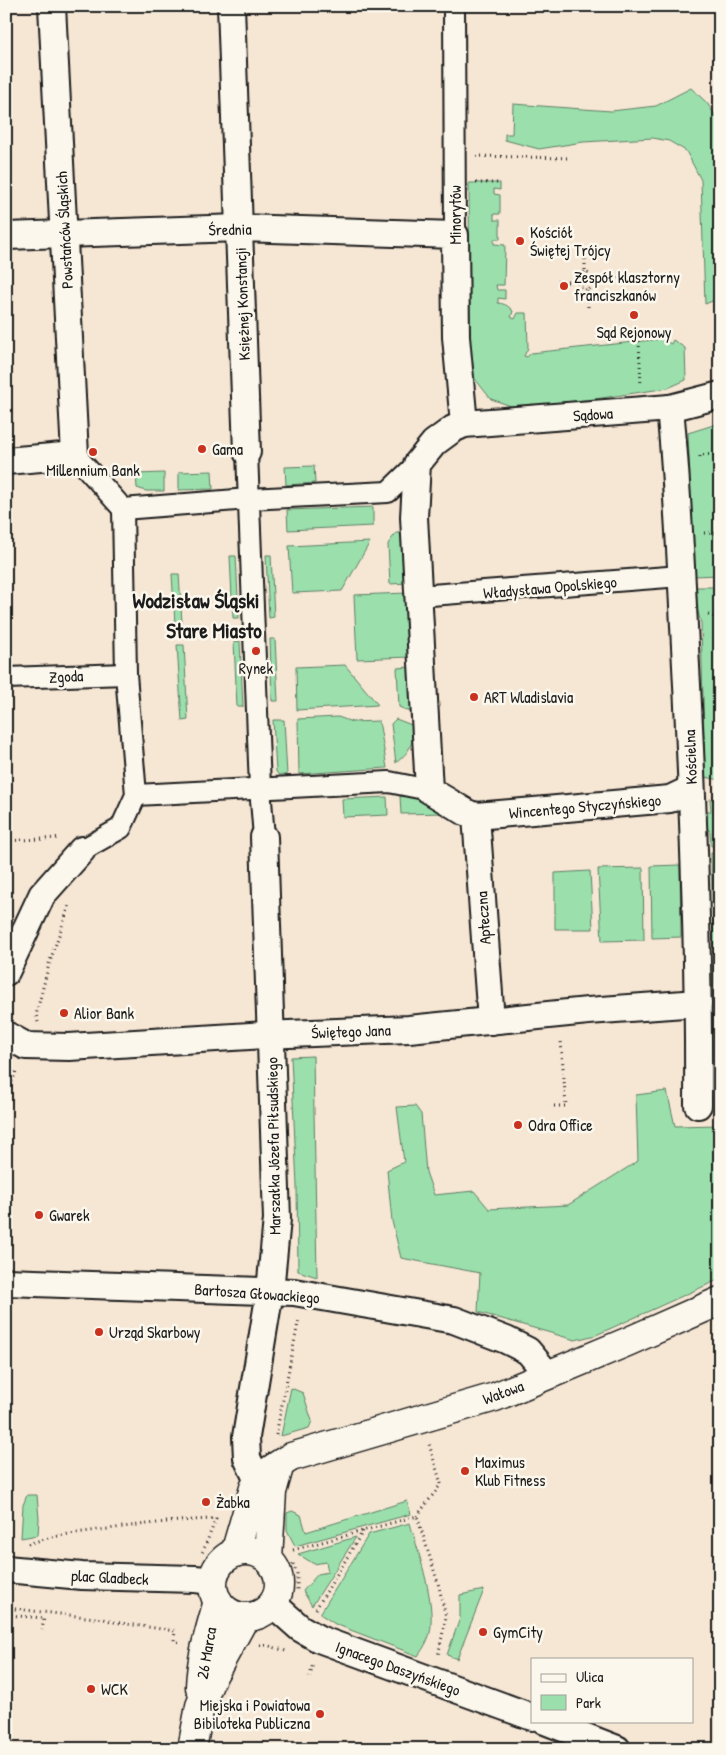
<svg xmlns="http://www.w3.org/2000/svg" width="726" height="1755" font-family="'Patrick Hand',sans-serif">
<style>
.green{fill:#9be0ac;stroke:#5c7e64}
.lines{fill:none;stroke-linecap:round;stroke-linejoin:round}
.pedestrian-casing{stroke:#1c1c1c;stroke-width:24}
.minor-casing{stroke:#1c1c1c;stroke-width:30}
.tertiary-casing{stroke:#1c1c1c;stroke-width:31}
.path{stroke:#1c1c1c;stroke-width:3;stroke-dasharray:1 4;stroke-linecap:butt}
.pedestrian{stroke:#fbf7ec;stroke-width:20}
.minor{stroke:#fbf7ec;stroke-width:26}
.tertiary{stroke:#fbf7ec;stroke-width:28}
.poi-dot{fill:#c8321e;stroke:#fbf7ec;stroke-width:2}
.labels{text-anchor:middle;stroke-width:5;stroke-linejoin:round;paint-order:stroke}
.street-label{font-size:16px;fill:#1c1c1c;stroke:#fbf7ec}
.poi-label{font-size:16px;fill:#1c1c1c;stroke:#fbf7ec;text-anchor:start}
.district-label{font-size:21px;font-weight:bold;fill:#1c1c1c;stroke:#fbf7ec}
</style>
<rect width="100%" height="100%" fill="#f6e6d4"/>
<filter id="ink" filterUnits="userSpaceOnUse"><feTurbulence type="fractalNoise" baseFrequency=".02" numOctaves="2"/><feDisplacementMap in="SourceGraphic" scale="10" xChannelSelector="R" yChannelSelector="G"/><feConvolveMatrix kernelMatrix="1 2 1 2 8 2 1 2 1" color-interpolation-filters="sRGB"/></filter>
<g filter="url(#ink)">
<g class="green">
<polygon points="691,88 707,103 720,123 720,298 705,304 701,180 686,151 669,141 653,138 583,142 539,149 505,140 505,134 512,134 513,104 611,111 656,106"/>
<path d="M469 183H500V190L494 189V194L500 195V214H494V220H500V239H494V244L505 245 504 285H496L497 290H505V299L498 298V303C505 304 507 305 513 311L511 317 515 319 518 313H527L528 348 524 356 527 357 531 353 662 339 671 344 673 340 685 348 686 380 668 388 595 399 514 407 491 399 475 379 470 345Z"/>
<polygon points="720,423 720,575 694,576 688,433"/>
<polygon points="314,466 315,483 286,485 285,467"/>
<polygon points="212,471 213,489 179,490 179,472"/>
<polygon points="164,473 164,491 146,491 137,488 136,474"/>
<polygon points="373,507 373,526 288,530 287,510"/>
<polygon points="396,533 403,533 407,583 390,584 388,544"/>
<polygon points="370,542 342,591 292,593 289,546"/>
<polygon points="266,555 271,555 274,617 269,618"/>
<polygon points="230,556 236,556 239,618 233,618"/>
<polygon points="172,574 179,574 182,623 175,624"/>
<polygon points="695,587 720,587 720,780 705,777 701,623 696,605"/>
<polygon points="408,593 410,657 357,659 354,595"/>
<polygon points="270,639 275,639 278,701 272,701"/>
<polygon points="240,641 243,707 237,707 234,642"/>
<polygon points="177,645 184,645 188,720 182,721"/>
<polygon points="345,665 378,705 297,710 296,667"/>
<polygon points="410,667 413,713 399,707 397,668"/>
<polygon points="338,717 352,722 379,721 387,768 299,774 298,719"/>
<path d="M396 719 414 726C412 746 411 750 396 763L391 724Z"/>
<polygon points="273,720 284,720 287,775 279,775 276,772"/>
<polygon points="400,796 424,797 445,813 401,814"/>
<polygon points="387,797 388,815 343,817 342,799"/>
<polygon points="710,799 720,801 720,845 711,846 710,831 702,825 702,812 711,811"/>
<polygon points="711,853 720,854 720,1032 716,1032"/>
<polygon points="680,865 681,937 652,938 651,866"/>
<polygon points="643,868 644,940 602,941 598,869"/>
<polygon points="590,871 593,929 555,929 555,873"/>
<polygon points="313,1056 317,1277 298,1271 297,1186 291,1057"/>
<polygon points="667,1091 675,1126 720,1125 720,1279 596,1335 575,1340 478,1312 480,1273 401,1258 392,1221 387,1170 404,1162 397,1107 415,1106 421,1114 426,1172 434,1195 474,1191 489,1209 568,1205 638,1161 636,1095"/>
<polygon points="291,1388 303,1393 312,1421 309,1428 281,1436"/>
<polygon points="27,1495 37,1495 39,1519 38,1535 21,1538 23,1505"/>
<polygon points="407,1501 411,1514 295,1546 287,1530 287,1513 292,1511 301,1515 306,1532"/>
<path d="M410 1523C418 1552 433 1594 431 1624 431 1636 425 1646 418 1656L335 1624 320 1614 369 1534Z"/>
<polygon points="356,1537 312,1606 303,1591 318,1574 328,1572 326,1562 314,1564 298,1554"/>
<polygon points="484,1590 457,1659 447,1655 460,1618 460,1595"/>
</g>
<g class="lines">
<defs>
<g id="pedestrian">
<polyline points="454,6 455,235"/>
<polyline points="247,452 260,788 264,837"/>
<polyline points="75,455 123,509"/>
<polyline points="123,509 249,499 388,492 417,464"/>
<polyline points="418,596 681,576"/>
<polyline points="6,678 126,674"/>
<polyline points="136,795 389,782 429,790"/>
<polyline points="82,850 121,828 136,795 126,674 123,509"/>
</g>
<g id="minor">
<polyline points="231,6 247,452"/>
<polyline points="6,236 239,228 455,235 456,337 464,424"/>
<path d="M670 408C679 500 682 593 687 685 694 825 699 965 698 1105"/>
<polyline points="6,461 75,455 52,6"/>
<polyline points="691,789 670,799 476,816 469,814 429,790 414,517 417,464 434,443 453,429 464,424 670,408 720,395"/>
<polyline points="476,816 491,1021"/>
<polyline points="6,972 42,895 82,850"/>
<polyline points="6,1035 26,1046 69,1047 265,1035 409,1029 588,1011 698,1003"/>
<polyline points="6,1282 294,1292 454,1320 506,1340 528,1351 548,1375"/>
<polyline points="258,1481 247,1458 246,1437 270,1291 277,1219 264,837"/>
<polyline points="6,1569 82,1576 195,1579 213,1581"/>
<polyline points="273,1604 300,1628 319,1639 532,1717"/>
<polyline points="545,1721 617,1749"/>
</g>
<g id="tertiary">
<circle cx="246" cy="1584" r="33"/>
<path d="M235 1553 254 1488C262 1473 277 1466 291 1457L495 1397 627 1342 720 1301"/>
<polyline points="268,1558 272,1492 280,1464"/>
<path d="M200 1687C201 1657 210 1630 218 1601"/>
<polyline points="192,1749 200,1706 211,1679 245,1617"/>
</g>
</defs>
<use href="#pedestrian" class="pedestrian-casing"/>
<use href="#minor" class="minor-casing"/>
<use href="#tertiary" class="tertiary-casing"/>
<g class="path">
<polyline points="476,156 568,158"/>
<polyline points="476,183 500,183"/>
<polyline points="585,254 585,271"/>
<polyline points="596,280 585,271 576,282 587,291 596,280 620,278"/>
<polyline points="557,282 576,282"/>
<polyline points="587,291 588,307"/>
<polyline points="639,341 641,386"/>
<polyline points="700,457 700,455 720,454"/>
<polyline points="704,533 720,533"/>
<polyline points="708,615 720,618"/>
<polyline points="6,841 58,838"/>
<polyline points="38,1022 36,1015 49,964 69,906"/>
<polyline points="12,1082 17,1069"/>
<polyline points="554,1106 566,1106 561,1041"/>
<polyline points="276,1435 299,1318"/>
<polyline points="417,1516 441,1484 429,1444"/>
<path d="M28 1544C54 1535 81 1532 108 1529 144 1524 179 1520 216 1519L201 1556"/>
<polyline points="293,1550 417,1516 438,1583 446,1617 438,1656"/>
<polyline points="293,1564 297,1573 297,1592"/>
<polyline points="316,1609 363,1531"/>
<polyline points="6,1615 7,1608 104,1619 114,1622 175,1631 174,1641 181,1642"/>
<polyline points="6,1615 44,1618 42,1630"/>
<polyline points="260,1645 266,1645 286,1651"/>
<polyline points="310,1677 313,1663"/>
</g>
<use href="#pedestrian" class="pedestrian"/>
<use href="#minor" class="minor"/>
<use href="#tertiary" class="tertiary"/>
</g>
</g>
<g class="poi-dot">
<circle cx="520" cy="241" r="5"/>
<circle cx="564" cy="286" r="5"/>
<circle cx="634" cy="315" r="5"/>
<circle cx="202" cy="449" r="5"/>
<circle cx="93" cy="452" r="5"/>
<circle cx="256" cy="651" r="5"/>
<circle cx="474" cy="697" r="5"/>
<circle cx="64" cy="1013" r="5"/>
<circle cx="518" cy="1125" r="5"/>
<circle cx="39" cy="1215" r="5"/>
<circle cx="99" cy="1332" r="5"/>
<circle cx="465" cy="1471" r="5"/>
<circle cx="206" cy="1502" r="5"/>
<circle cx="483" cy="1632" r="5"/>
<circle cx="91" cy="1689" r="5"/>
<circle cx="320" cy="1714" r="5"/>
</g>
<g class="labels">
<g class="street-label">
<text transform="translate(455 215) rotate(-90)" y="6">Minorytów</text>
<text transform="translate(230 229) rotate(-1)" y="6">Średnia</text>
<text transform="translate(64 230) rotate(-93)" y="6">Powstańców Śląskich</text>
<text transform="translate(242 304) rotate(-92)" y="6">Księżnej Konstancji</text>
<text transform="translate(593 414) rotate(-4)" y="6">Sądowa</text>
<text transform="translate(550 587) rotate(-5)" y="6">Władysława Opolskiego</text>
<text transform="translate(66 676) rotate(-3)" y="6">Zgoda</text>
<text transform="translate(690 757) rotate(-92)" y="6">Kościelna</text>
<text transform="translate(585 806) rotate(-5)" y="6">Wincentego Styczyńskiego</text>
<text transform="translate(483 918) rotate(-94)" y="6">Apteczna</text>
<text transform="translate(351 1031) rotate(-2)" y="6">Świętego Jana</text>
<text transform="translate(273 1146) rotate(-91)" y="6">Marszałka Józefa Piłsudskiego</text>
<text transform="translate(257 1293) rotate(4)" y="6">Bartosza Głowackiego</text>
<text transform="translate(503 1392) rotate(-20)" y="6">Wałowa</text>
<text transform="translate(110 1577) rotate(3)" y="6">plac Gladbeck</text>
<text transform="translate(206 1653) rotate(-80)" y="6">26 Marca</text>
<text transform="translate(398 1668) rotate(20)" y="6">Ignacego Daszyńskiego</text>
</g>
<g class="poi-label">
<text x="530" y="238">Kościół<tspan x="530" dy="18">Świętej Trójcy</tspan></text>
<text x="574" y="283">Zespół klasztorny<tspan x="574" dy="18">franciszkanów</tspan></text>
<text x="634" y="338" text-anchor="middle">Sąd Rejonowy</text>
<text x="212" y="455">Gama</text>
<text x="93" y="476" text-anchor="middle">Millennium Bank</text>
<text x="256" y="674" text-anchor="middle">Rynek</text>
<text x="484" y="703">ART Wladislavia</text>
<text x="74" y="1019">Alior Bank</text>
<text x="528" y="1131">Odra Office</text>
<text x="49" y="1221">Gwarek</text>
<text x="109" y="1338">Urząd Skarbowy</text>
<text x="475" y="1468">Maximus<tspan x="475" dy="18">Klub Fitness</tspan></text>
<text x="216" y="1508">Żabka</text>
<text x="493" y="1638">GymCity</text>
<text x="101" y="1695">WCK</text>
<text x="310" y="1711" text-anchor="end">Miejska i Powiatowa<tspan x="310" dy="18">Bibiloteka Publiczna</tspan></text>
</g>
<g class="district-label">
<text x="196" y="608">Wodzisław Śląski</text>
<text x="214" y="638">Stare Miasto</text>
</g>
</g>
<rect width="726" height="1755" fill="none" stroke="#fbf7ec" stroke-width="25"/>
<rect x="12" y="12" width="701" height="1730" fill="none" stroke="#1c1c1c" stroke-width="2" filter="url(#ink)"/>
<rect x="531" y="1658" width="162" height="65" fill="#fbf7ec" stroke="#a29f99"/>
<rect x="541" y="1674" width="25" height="8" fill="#fbf7ec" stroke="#a29f99"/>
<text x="576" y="1682" font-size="15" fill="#1c1c1c">Ulica</text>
<rect x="541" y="1695" width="25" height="15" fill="#9be0ac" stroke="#a29f99"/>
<text x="576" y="1708" font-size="15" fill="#1c1c1c">Park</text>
</svg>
